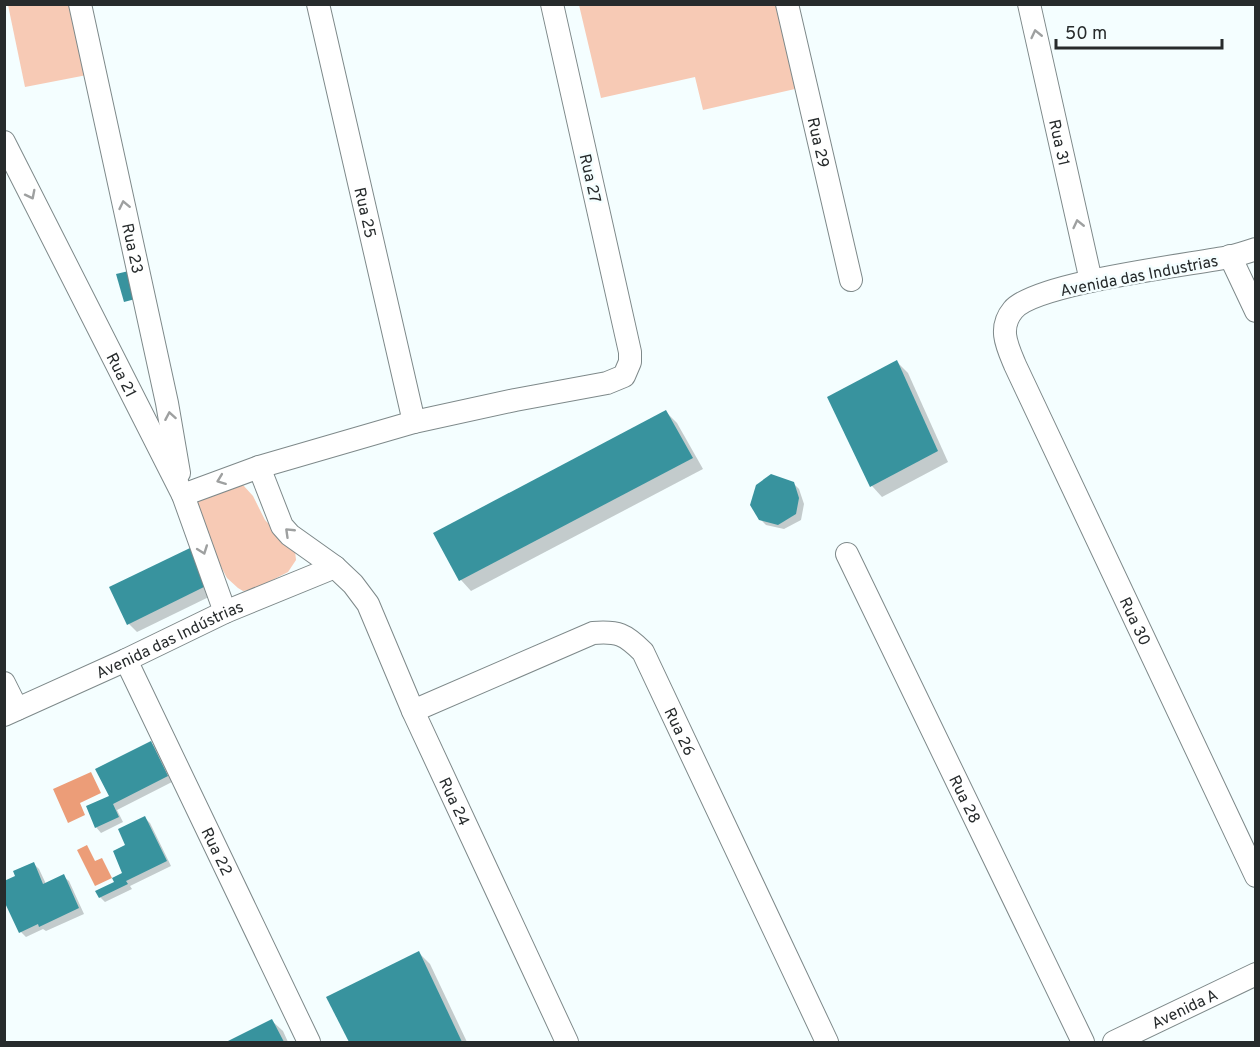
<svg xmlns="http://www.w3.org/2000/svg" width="1260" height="1047" font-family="Overpass,sans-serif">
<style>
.green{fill:#f7cab5}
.water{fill:#ec9d78}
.shadow{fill:#0003}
.building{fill:#38939e}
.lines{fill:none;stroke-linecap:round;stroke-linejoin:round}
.minor-casing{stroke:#7e898a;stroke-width:24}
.minor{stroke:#fff;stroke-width:22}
.oneway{stroke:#9ea0a0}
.labels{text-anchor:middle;stroke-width:5;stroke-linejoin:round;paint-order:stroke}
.street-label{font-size:16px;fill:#272b2c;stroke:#f4feff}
</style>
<rect width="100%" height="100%" fill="#f4feff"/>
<g class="green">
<polygon points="8,5 73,5 87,75 25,87"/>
<polygon points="579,5 776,5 795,89 703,110 695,77 601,98"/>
<polygon points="243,485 253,496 265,520 295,551 296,560 288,572 255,589 243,591 238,588 227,578 195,518 196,500"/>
</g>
<g class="water">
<polygon points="91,772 101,793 80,803 85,815 68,823 53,789"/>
<polygon points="87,845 95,861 102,858 112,878 95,886 77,850"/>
</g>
<g class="shadow">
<polygon points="897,362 908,373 948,462 882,497 872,486 829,398"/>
<polygon points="666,412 677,423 703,469 471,591 461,580 435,534"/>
<polygon points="793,483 799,489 804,504 801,520 784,529 766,525 760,519"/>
<polygon points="190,549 215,594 137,632 129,624"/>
<polygon points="151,743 156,748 172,782 117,810 123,822 101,833 96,827 88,807 111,797"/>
<polygon points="145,818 150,823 171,866 130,886 132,889 105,902 100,897 124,873"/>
<polygon points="33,863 39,869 46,884 63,876 69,881 84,914 46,931 43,929 26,937 21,932 4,898 17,877"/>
<polygon points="419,953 430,964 467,1042 351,1042 328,998"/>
<polygon points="272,1021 283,1031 288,1042 229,1042"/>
</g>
<g class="building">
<polygon points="133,270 139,298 124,302 116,274"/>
<polygon points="897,360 938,451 870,487 827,397"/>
<polygon points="666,410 693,458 459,581 433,533"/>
<polygon points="771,474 794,482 799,498 796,514 778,525 759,520 750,505 756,485"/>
<polygon points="190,548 208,585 127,625 109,587"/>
<polygon points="151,741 168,776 113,804 119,817 95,828 86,806 109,796 95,769"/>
<polygon points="145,816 167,861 126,881 128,884 99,898 95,891 114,882 112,878 122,873 113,851 125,845 118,829"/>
<polygon points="34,862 43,884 64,874 79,908 39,927 38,924 19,933 4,901 4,881 15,876 13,871"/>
<polygon points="419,951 462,1042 349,1042 326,997"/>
<polygon points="272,1019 284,1042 226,1042"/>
</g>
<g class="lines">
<defs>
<g id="minor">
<path id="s1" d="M80 4 167 403 179 473"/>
<path id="s2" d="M318 4 414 422"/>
<path id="s3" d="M787 4 851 280"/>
<path id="s4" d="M1029 4 1091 281"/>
<path id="s5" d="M4 142 183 495 225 612"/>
<path id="s6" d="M1256 249C1247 252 1238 255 1229 257 1188 265 1035 283 1013 310 998 328 1007 346 1015 365L1256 876"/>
<polyline points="1230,256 1256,311"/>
<path id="s7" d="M259 467 282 526 290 535 335 567 353 584 368 604 413 711 567 1042"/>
<polyline points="183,495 259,467 414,422 515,400 607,383 624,376 630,362 630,352 552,4"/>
<path id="s8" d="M847 554 1083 1042"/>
<path id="s9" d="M126 660 309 1042"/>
<polyline points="4,683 17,709"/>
<path id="s10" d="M413 711 593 633C618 631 625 634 643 652L827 1042"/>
<path id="s11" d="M4 715 126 660 225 612 335 567"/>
<path id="s12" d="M1114 1042 1256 974"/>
</g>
</defs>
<use href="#minor" class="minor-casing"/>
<use href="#minor" class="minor"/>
</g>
<defs><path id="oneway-chevron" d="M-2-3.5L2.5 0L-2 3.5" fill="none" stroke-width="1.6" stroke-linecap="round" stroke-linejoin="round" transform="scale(1.5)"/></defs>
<g class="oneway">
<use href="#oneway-chevron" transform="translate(1036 34) rotate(-103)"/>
<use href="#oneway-chevron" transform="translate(31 195) rotate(63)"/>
<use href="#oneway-chevron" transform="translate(124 205) rotate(-102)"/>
<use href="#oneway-chevron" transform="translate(1078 224) rotate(-103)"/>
<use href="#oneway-chevron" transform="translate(170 416) rotate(-100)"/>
<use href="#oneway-chevron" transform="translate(221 480) rotate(159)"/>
<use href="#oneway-chevron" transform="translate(289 532) rotate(-136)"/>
<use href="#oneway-chevron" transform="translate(203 550) rotate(70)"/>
</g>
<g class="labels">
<g class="street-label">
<text dy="6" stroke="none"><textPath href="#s3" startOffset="142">Rua 29</textPath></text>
<text dy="6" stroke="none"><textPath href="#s4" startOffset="142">Rua 31</textPath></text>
<text transform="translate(591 178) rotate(77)" y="6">Rua 27</text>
<text dy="6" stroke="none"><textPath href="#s2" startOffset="214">Rua 25</textPath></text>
<text dy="6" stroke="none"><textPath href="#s1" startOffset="250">Rua 23</textPath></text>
<text transform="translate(1139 275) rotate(-11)" y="6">Avenida das Industrias</text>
<text dy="6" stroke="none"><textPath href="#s5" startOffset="261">Rua 21</textPath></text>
<text dy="6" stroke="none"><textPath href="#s6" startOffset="594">Rua 30</textPath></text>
<text dy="6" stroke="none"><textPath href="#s11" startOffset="182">Avenida das Indústrias</textPath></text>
<text dy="6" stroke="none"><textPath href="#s10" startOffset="340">Rua 26</textPath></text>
<text dy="6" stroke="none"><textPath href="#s8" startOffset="272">Rua 28</textPath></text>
<text dy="6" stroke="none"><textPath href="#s7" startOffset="396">Rua 24</textPath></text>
<text dy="6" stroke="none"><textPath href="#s9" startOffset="212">Rua 22</textPath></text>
<text dy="6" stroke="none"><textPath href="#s12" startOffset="78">Avenida A</textPath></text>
</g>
</g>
<rect width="1260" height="1047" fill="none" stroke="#272b2c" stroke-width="12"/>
<path d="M1056 39v9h166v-9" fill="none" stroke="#272b2c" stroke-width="3"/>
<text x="1065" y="39" font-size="18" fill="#272b2c" stroke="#f4feff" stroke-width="4.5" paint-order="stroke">50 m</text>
</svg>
